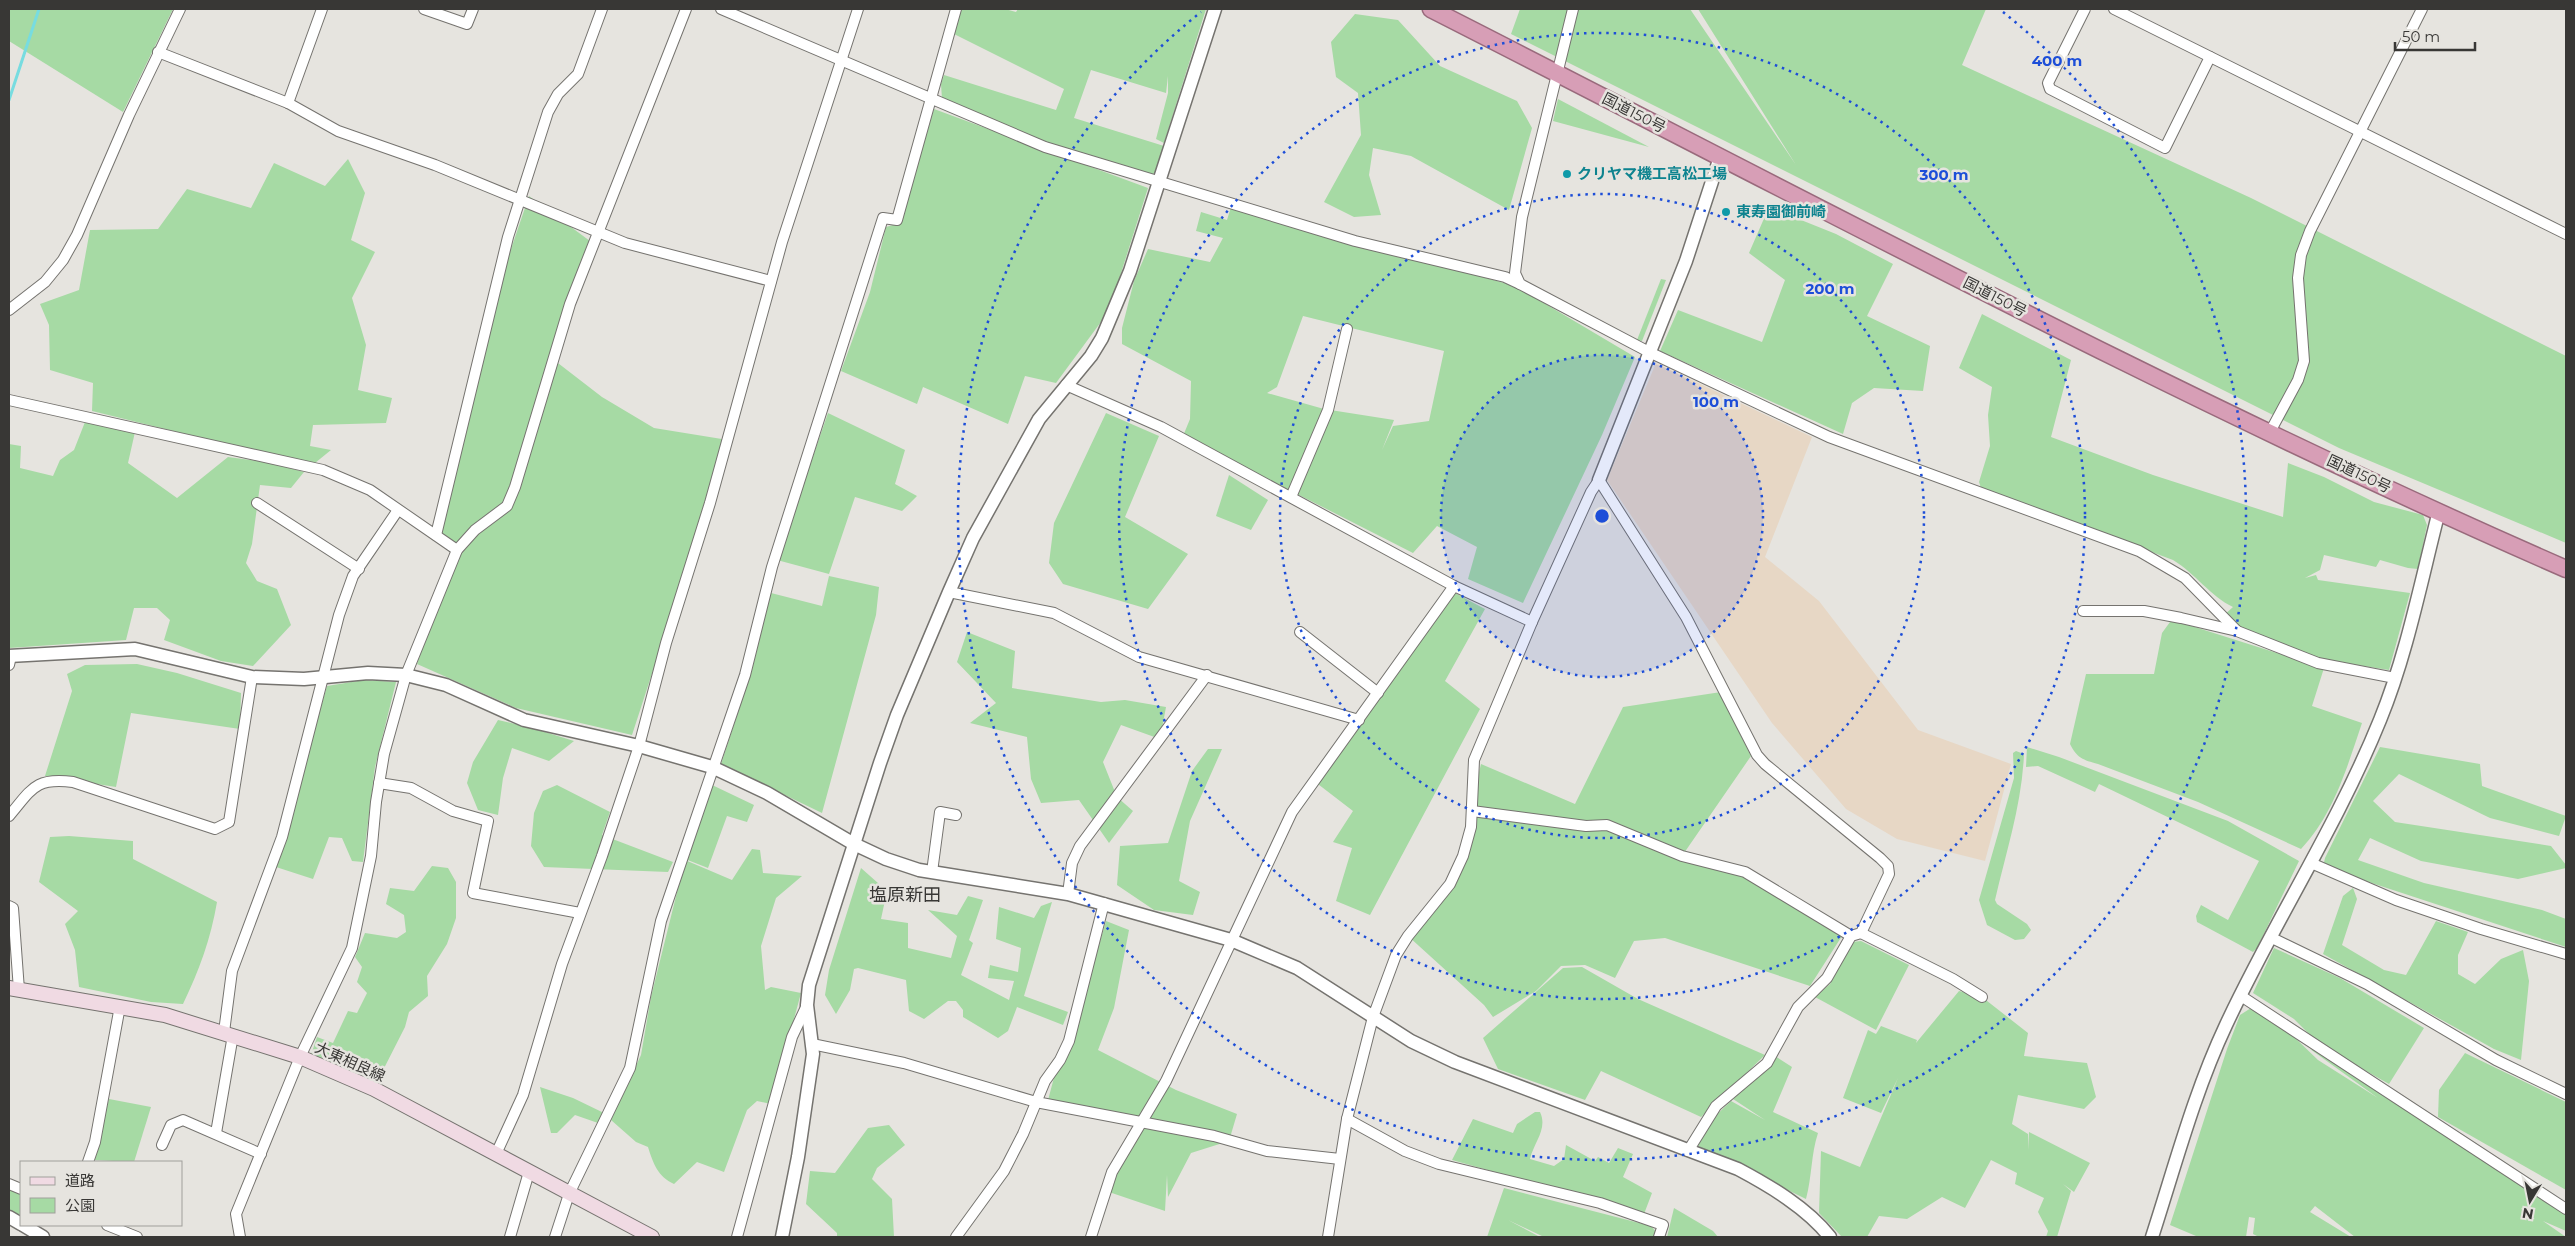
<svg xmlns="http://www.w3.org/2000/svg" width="2575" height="1246" font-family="Montserrat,'Noto Sans JP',sans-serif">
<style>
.industrial{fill:#e7d7c5}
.green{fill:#a6daa4;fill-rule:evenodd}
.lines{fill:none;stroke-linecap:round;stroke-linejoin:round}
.stream{stroke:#77dce0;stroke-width:3}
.minor-casing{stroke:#75736f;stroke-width:12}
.tertiary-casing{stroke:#75736f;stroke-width:15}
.secondary-casing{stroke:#75736f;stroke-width:16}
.trunk-casing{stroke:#996a7c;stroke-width:19}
.minor{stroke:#fff;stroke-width:10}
.tertiary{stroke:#fff;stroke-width:12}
.secondary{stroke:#f0dae3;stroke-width:14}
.trunk{stroke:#d79eb6;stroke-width:16}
.ring{fill:none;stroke:#1d4ed8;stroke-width:2.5;stroke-dasharray:2.5 5}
.culture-dot{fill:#0f9aa8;stroke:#e6e4df;stroke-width:2}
.labels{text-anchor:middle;stroke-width:5;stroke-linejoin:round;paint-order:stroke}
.street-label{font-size:15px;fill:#383735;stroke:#e6e4df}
.culture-label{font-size:15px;font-weight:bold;fill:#0d838f;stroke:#e6e4df;text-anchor:start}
.quarter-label{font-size:18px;fill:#383735;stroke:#e6e4df}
.centre{fill:#1d4ed8;stroke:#e6e4df;stroke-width:2.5}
.ring-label{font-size:15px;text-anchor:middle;font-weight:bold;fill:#1d4ed8;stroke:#e6e4df;stroke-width:5;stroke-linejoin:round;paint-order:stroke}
</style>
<rect width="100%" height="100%" fill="#e6e4df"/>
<polygon class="industrial" points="1656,363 1812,437 1765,557 1819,601 1918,730 2011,764 1985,861 1897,839 1846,809 1772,723 1607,480"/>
<g class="green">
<polygon points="9,9 173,9 123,112 9,41"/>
<polygon points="960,9 1005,9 1016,12 1018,9 1206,9 1164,143 1156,139 1168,93 1168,76 1166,93 1091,70 1074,118 1164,146 1155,173 1148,176 1049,145 942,99 941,84 944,75 1056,110 1064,89 954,34"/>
<polygon points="1520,9 1690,9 1796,165 1698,9 1986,9 1962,65 2251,198 2566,356 2566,543 2339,448 1511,34"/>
<polygon points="1355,14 1398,20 1440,66 1517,101 1532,128 1509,210 1411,156 1373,148 1369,175 1381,215 1354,217 1324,202 1361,135 1358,93 1336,77 1331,42"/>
<polygon points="1558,99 1649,147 1553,121"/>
<polygon points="934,109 1148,188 1109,311 1056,383 1025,376 1008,424 923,387 917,404 841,371 870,292 886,227 900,223"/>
<polygon points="348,159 365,193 351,240 375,252 352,298 366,345 358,390 392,398 386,423 313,425 310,446 331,450 315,463 234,446 92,411 93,383 50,370 49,325 40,304 79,290 90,230 158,229 187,189 251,208 274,163 325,186"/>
<polygon points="529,196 594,244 554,360 602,397 654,428 728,440 632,735 516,708 417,664 457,550 436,535 491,308"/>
<path d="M1231 207 1515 286 1635 357 1602 435 1523 603 1468 579 1477 547 1437 526 1413 553 1183 436 1190 419 1191 381 1122 344V328L1134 281 1148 249 1210 262 1223 238 1196 231 1201 212 1227 220ZM1303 316 1444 351 1429 421 1393 426 1382 450 1394 420 1324 409 1267 393 1277 387Z"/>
<polygon points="1769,207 1836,234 1893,264 1867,316 1930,346 1923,391 1874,388 1852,403 1843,434 1660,351 1678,310 1762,342 1785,280 1749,253"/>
<polygon points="1661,279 1666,280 1642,341 1637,340"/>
<path d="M1982 314 2071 360 2051 437 2153 475 2283 517 2288 463 2324 477 2374 502 2423 515 2427 525 2418 569 2408 568 2380 560 2376 567 2324 555 2320 570 2305 578 2316 575 2318 580 2410 593 2389 670 2312 658 2249 633 2223 616 2233 607C2210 596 2196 574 2173 560L1981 488 1979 482 1990 446 1988 415 1992 387 1959 368Z"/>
<polygon points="828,413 905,450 895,484 917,496 902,511 855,497 829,574 777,560"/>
<polygon points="1106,413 1159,436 1125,517 1188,554 1148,609 1063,584 1049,563 1054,523"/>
<polygon points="85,422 135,432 128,463 177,498 228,457 272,463 304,472 291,488 260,485 252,544 246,563 257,581 277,589 291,625 253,666 221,661 164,640 170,620 157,608 134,608 126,640 9,648 9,444 21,446 20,468 53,476 60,460 74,450"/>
<polygon points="1229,475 1268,500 1251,530 1216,516"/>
<polygon points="829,576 879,587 876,615 822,813 721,764 752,670 771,593 822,606"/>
<polygon points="1455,593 1485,609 1445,681 1480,709 1370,915 1336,901 1352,848 1333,842 1353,811 1314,781"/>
<path d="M2170 622H2179L2324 668 2312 706 2362 723C2347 767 2334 814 2301 849L2198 802 2098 764C2083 760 2077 758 2070 744L2086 674H2154L2162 633Z"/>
<polygon points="967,632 1015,651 1012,688 1101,702 1125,700 1166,707 1160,739 1121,725 1103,762 1117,797 1133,811 1109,843 1079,800 1041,803 1031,779 1027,737 970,723 996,703 957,662"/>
<polygon points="137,664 177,673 241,693 240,729 131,713 116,787 45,776 72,691 67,674 85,665"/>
<polygon points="364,680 396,682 375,767 363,862 352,861 342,838 329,837 313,879 276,867 327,686"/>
<polygon points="1721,692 1751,756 1682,856 1734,869 1842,936 1810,986 1665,938 1634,941 1615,978 1585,965 1561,966 1536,991 1493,1017 1484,1005 1408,936 1455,874 1481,764 1575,804 1623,707"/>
<polygon points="498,720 532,728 574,741 549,761 512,748 503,778 498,815 478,810 467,783 473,762"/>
<polygon points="2027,747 2059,757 2228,821 2299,861 2257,948 2253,952 2197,922 2196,916 2201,905 2228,920 2259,861 2099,784 2095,792 2038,766 2026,767"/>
<polygon points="2380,747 2480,764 2482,786 2566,816 2559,836 2490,818 2399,774 2373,801 2395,822 2551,846 2566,865 2566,868 2518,879 2421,861 2370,838 2358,860 2424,883 2542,910 2566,919 2566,947 2323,867 2325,858"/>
<polygon points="1208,749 1222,749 1190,821 1179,881 1200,892 1193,915 1154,910 1117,885 1120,846 1168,843 1192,771"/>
<path d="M2016 751 2024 754C2022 804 2006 852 1995 900L1997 904 2027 924 2031 930 2024 939 2015 940 1987 925 1979 900 2014 778 2013 753Z"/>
<polygon points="710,784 754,805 747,822 727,816 708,868 685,859"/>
<polygon points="557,785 610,812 602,835 673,862 668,872 544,867 531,846 534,813 543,791"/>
<path d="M69 836 133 841V859L217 902C211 938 199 971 183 1004L151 1002 79 987 75 950 65 924 78 911 39 882 50 837Z"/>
<path d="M752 849 760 850 763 873 802 876 776 898 761 946 765 990 771 987 801 993 771 1104 757 1101 747 1110 724 1172 697 1162 674 1184C658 1177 653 1163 648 1147L636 1142 611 1120 641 1055 651 997 685 860 732 880Z"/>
<path d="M432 866 448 868 456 882V918L447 944 427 976 428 996 409 1012 405 1027 377 1082C357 1081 363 1076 349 1070 336 1065 323 1062 311 1055L317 1037 333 1043 348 1011 357 1013 367 993 357 982 362 967 355 957 365 933 397 938 406 932 404 915 386 904 390 888 414 891Z"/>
<polygon points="861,868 887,891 881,919 908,923 908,948 951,958 957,936 928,910 957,915 968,896 983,900 969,940 973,943 961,975 1009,1000 1014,981 988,978 990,965 1018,972 1021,948 996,939 999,907 1034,918 1041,906 1052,902 1024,996 1068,1012 1063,1025 1017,1007 1008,1031 998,1038 963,1017 963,1010 956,1001 948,1001 924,1019 909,1011 906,980 858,968 854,969 850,990 836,1014 825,995 829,970"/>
<polygon points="2353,888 2357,899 2342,945 2384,970 2406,975 2436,921 2468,932 2458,955 2458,974 2475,984 2501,959 2523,950 2529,981 2521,1060 2494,1049 2323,954 2343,896"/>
<polygon points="1106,921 1129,930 1114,1008 1098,1050 1176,1090 1237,1114 1229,1141 1191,1153 1168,1197 1167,1175 1165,1211 1106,1191 1141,1122 1047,1104 1056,1070 1077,1021"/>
<polygon points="1861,941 1909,965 1876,1030 1815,997 1830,984 1852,942"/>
<polygon points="2274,948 2340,978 2424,1028 2389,1084 2320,1045 2294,1019 2253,993"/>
<polygon points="1582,967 1638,999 1765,1055 1701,1117 1601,1071 1585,1100 1498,1069 1483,1038 1563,968"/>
<polygon points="1959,991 1982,997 2028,1033 2024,1056 2087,1063 2096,1097 2084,1109 2018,1095 2012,1124 2028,1134 2028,1150 2029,1132 2090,1163 2074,1192 2063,1184 2071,1191 2057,1237 2046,1237 2048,1231 2038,1212 2044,1198 2015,1184 2017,1173 1991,1160 1965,1208 1942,1197 1907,1219 1879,1216 1867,1237 1842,1237 1819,1213 1821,1151 1860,1167 1898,1078 1881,1113 1843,1098 1868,1030 1876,1034 1881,1026 1917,1040 1916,1043"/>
<polygon points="2251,1008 2291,1034 2318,1060 2378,1098 2310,1049 2335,1058 2566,1213 2566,1231 2543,1221 2566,1237 2355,1237 2315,1206 2310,1212 2351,1237 2259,1237 2253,1234 2255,1218 2249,1217 2246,1237 2195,1237 2196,1236 2170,1225 2227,1049 2240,1015"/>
<polygon points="2465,1053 2566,1102 2566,1190 2438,1117 2439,1090"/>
<path d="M1775 1056 1792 1067 1773 1112 1818 1133C1811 1154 1812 1177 1806 1199L1698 1146 1711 1120 1731 1101 1765 1120 1733 1099 1767 1069Z"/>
<polygon points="540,1087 573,1098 604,1113 598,1123 575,1115 557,1133 551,1133"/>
<polygon points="109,1099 151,1107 134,1162 93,1160"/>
<path d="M1535 1112H1540C1548 1129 1534 1142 1530 1159L1554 1166 1564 1159 1566 1145 1595 1161 1598 1157 1609 1163 1618 1148 1633 1154 1623 1177 1652 1193 1644 1214 1452 1160 1473 1119 1513 1133 1517 1124Z"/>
<polygon points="889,1125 905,1145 877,1168 872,1179 892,1199 894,1237 837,1237 837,1233 806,1204 810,1171 835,1173 868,1128"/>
<polygon points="9,1180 21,1195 21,1215 9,1213"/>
<polygon points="1504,1188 1651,1226 1656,1232 1654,1237 1544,1237 1508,1220 1540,1237 1487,1237"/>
<polygon points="1674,1208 1713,1231 1718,1237 1667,1237"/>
</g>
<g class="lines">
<polyline class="stream" points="9,100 39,9"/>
<defs>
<g id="minor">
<polyline points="424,9 467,24 473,9"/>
<polyline points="721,9 1045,147 1355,241 1505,277 1520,284"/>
<polyline points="1573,9 1522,217 1515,273 1520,284 1649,352 1829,437 2139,551 2185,578 2237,631"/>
<polyline points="2085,9 2048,83 2050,89 2165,148 2210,57"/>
<polyline points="2114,9 2566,234"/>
<polyline points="158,52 288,103 338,131 435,165 625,243 771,281"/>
<polyline points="288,103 322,9"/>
<polyline points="9,310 45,282 63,260 77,235 129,115 180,9"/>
<polyline points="1066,385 1161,427 1454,586 1532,622"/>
<polyline points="9,400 323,470 370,490 457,550"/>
<polyline points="2270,432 2298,380 2304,361 2298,278 2301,255 2310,231 2422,9"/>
<polyline points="1291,497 1328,410 1347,329"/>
<polyline points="257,503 359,569"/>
<polyline points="436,535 508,237 548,112 558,94 578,74 602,9"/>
<polyline points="949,592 1054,613 1139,657 1359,720"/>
<polyline points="2083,611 2144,611 2181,618 2237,631 2318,663 2395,678"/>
<polyline points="1300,632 1378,693"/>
<polyline points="9,665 11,656"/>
<polyline points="379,783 411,788 453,811 488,821 473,893 580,913"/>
<polyline points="1472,811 1586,826 1607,825 1682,856 1745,872 1851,936"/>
<path d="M9 816C32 789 35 777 73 782L215 829 229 822 252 677"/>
<polyline points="2311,863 2396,900 2481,929 2566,954"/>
<polyline points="932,872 940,812 956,815"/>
<polyline points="1068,894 1072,863 1080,846 1207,675"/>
<polyline points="9,906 13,908 19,990"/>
<polyline points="1861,933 1953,979 1982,997"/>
<polyline points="2272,938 2367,984 2496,1060 2566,1094"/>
<polyline points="2241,996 2566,1209"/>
<polyline points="224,1032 232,971 282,837 339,615 353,576 398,510"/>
<polyline points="812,1044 904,1063 1036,1102 1214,1136 1267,1151 1340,1159"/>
<polyline points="1347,1119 1405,1151 1439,1164 1600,1203 1663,1225 1659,1237"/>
<polyline points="216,1133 233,1035"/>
<polyline points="162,1145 171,1125 183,1120 261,1154"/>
<polyline points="496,1154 523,1095 562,964 602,856 639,746 666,643 710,503 782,242 858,9"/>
<polyline points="88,1162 95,1142 120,1006"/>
<polyline points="9,1184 21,1189"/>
<polyline points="107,1225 137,1237"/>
<polyline points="240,1237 236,1214 300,1057 352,948 371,856 376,802 384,754 406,675 457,550 475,530 507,506 515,487 570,304 686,9"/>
<polyline points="510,1237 529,1172"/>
<polyline points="555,1237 569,1194 630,1068 661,921 745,675 772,567 883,218 897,220 956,9"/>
<polyline points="737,1237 792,1037 807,1005"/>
<polyline points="956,1237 1004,1171 1023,1134 1045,1081 1060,1060 1069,1041 1104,903"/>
<polyline points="1091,1237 1112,1172 1166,1081 1292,812 1454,586"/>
<polyline points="1328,1237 1347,1119 1373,1017 1396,955 1408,936 1450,884 1463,856 1471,827 1474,760 1532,622 1591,492 1599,480 1686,617 1757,755 1765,764 1880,858 1888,866 1889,874 1861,933 1851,936 1827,978 1798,1007 1767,1063 1716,1106 1688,1151"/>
</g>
<g id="tertiary">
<polyline points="1599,480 1686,261 1720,157"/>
<path d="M9 656 135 649 252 677 304 679 368 673 406 675 446 685 524 720 639 746 712 767 767 793 854 844 886 859 919 870 1068 894 1231 940 1297 968 1411 1041 1455 1062 1738 1169C1770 1186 1807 1208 1830 1237"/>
<polyline points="9,1217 21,1224"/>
<polyline points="23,1225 43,1237"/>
<polyline points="782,1237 798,1157 813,1054 807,1005 809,985 880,763 897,715 949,592 973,538 1039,419 1091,356 1102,338 1130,271 1215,9"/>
<path d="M2152 1237C2175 1166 2194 1093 2226 1025 2274 922 2337 826 2380 720 2407 654 2421 581 2439 511"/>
</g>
<polyline id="secondary" points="9,988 165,1015 300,1057 374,1089 652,1237"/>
<path id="trunk" d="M1431 9C1807 200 2179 400 2566 569"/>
</defs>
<use href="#minor" class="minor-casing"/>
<use href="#tertiary" class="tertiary-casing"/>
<use href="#secondary" class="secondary-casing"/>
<use href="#trunk" class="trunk-casing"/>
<use href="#minor" class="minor"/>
<use href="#tertiary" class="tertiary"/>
<use href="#secondary" class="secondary"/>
<use href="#trunk" class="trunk"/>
</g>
<circle cx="1602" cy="516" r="161" fill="#1d4ed8" fill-opacity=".12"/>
<g class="ring">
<circle cx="1602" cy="516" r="161"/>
<circle cx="1602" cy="516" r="322"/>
<circle cx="1602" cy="516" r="483"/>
<path d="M2003 12A644 644 0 1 1 1201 12"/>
</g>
<g class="culture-dot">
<circle cx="1567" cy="174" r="5"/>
<circle cx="1726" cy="212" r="5"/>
</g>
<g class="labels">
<g class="street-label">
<text transform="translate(1634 113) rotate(27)" y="5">国道150号</text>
<text transform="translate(1995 297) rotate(27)" y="5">国道150号</text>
<text transform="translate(2359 474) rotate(25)" y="5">国道150号</text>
<text transform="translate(350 1062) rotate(24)" y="5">大東相良線</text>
</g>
<g class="culture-label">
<text x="1577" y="179">クリヤマ機工高松工場</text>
<text x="1736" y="217">東寿園御前崎</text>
</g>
<g class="quarter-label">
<text x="905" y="901">塩原新田</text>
</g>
</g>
<circle cx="1602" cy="516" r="8" class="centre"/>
<g class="ring-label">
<text x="2057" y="66">400 m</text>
<text x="1944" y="180">300 m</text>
<text x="1830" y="294">200 m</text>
<text x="1716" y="407">100 m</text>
</g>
<rect width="2575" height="1246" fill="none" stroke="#383735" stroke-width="20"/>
<rect x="20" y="1161" width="162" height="65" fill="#e6e4df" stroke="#a09f9b"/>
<rect x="30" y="1177" width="25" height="8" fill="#f0dae3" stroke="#a09f9b"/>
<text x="65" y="1186" font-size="15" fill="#383735">道路</text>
<rect x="30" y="1198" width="25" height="15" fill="#a6daa4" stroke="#a09f9b"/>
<text x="65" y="1211" font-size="15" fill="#383735">公園</text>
<g transform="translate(2530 1201) rotate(190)" stroke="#e6e4df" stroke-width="4" paint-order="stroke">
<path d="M0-4L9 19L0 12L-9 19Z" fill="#383735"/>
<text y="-8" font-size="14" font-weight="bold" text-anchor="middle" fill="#383735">N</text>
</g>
<path d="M2395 42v8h80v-8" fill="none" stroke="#383735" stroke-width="2.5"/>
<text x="2402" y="42" font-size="15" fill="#383735" stroke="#e6e4df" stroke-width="4" paint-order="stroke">50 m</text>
</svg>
